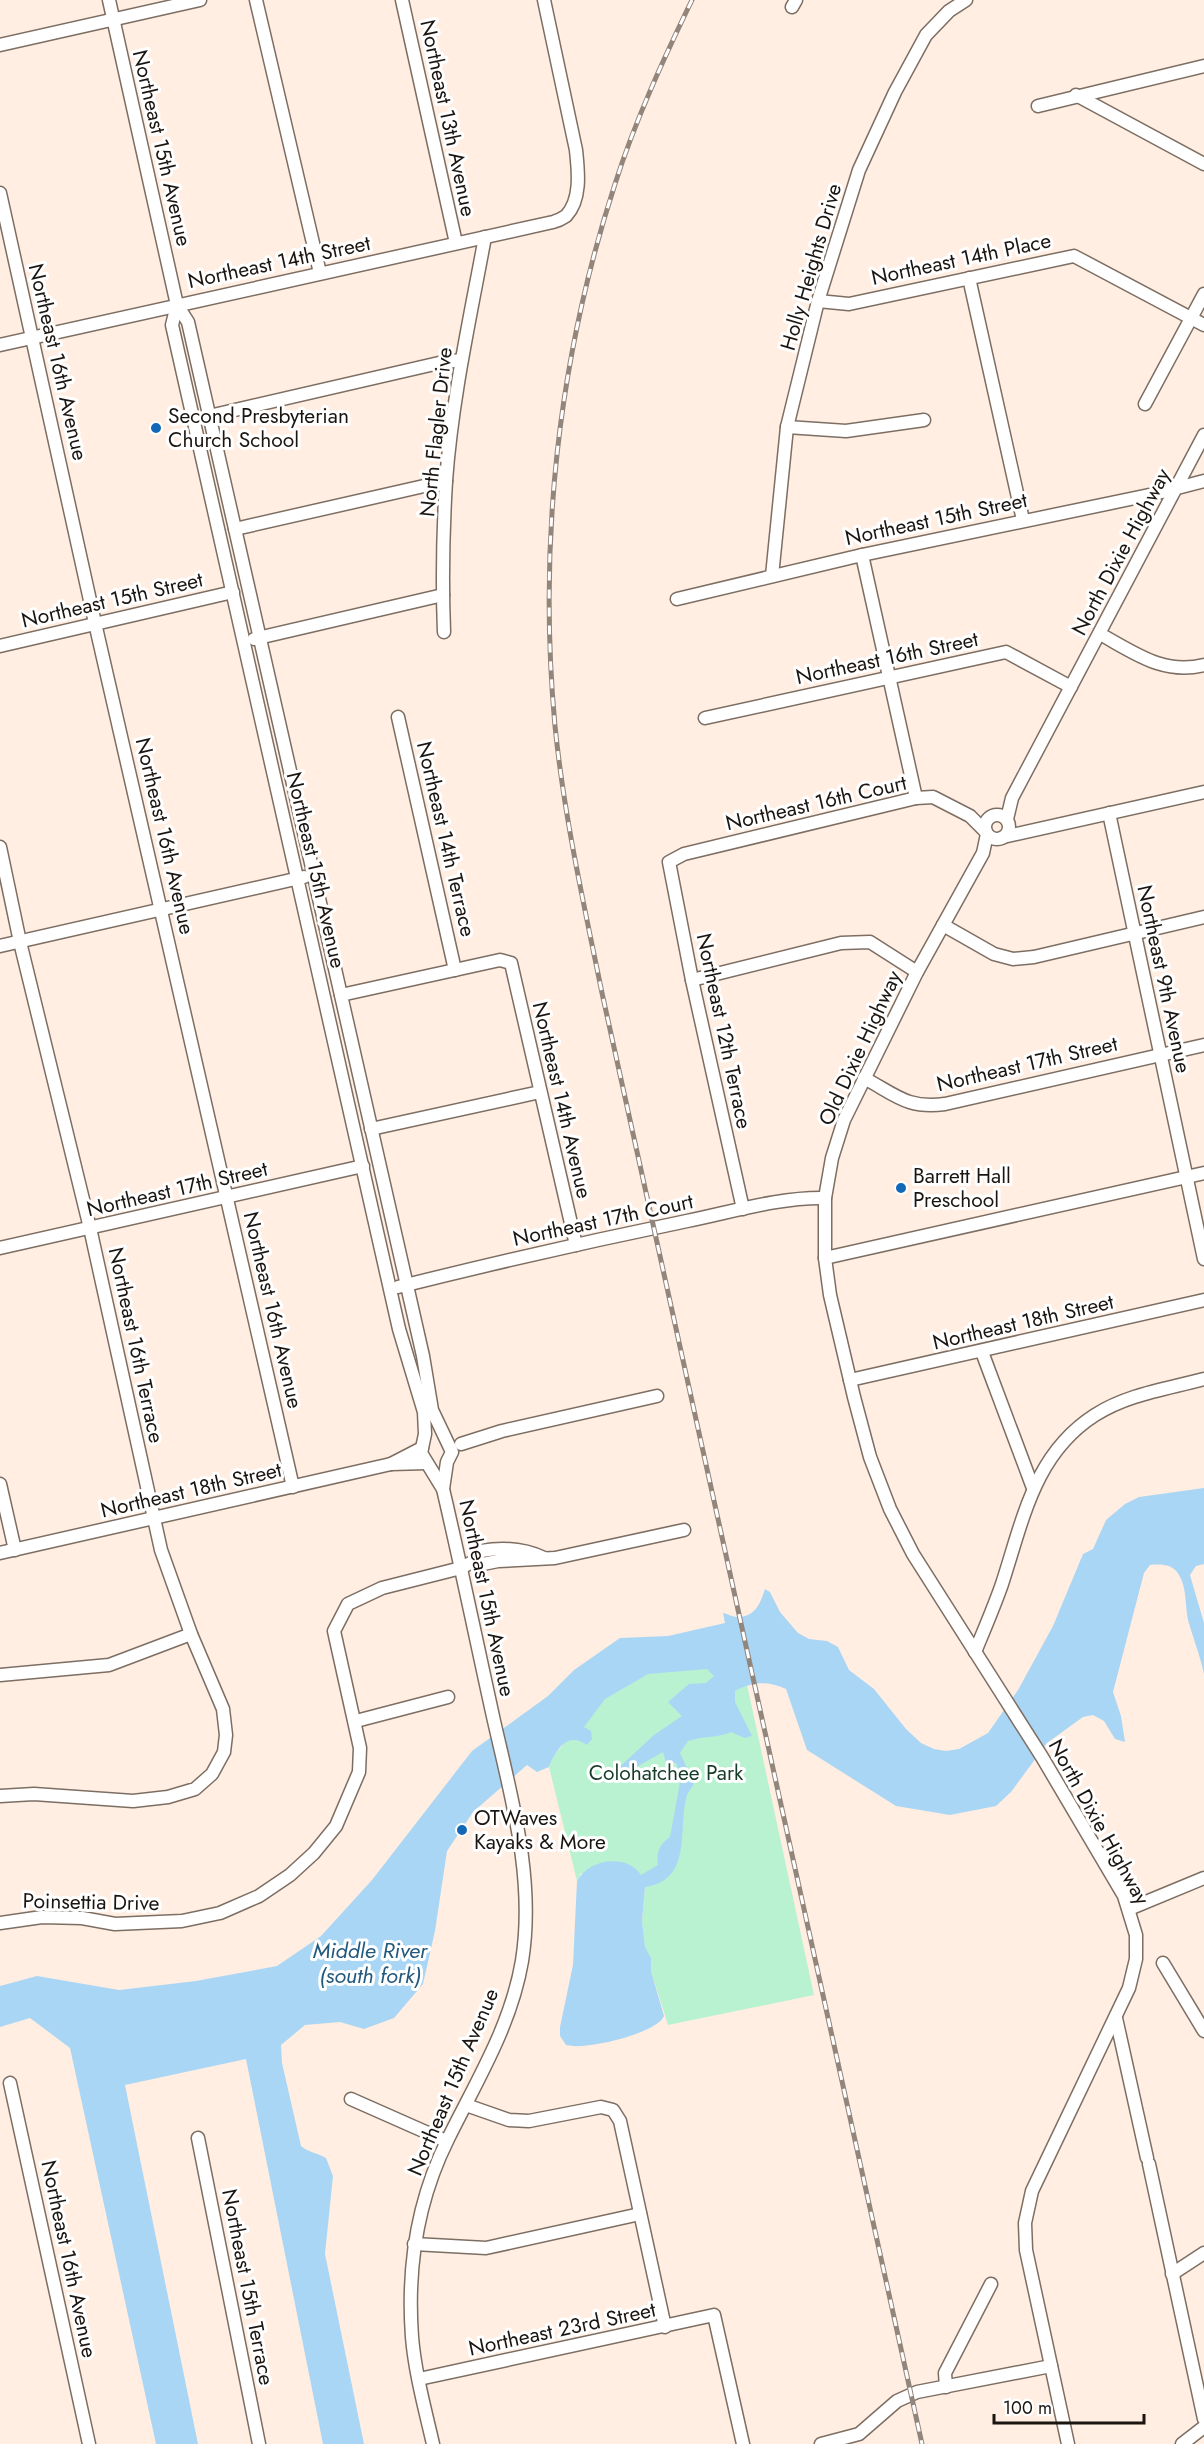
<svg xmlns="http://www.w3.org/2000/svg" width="1204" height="2444" font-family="Jost,sans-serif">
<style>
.green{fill:#b8f2d1}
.water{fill:#aad6f6}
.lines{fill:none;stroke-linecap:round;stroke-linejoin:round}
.minor-casing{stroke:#7d6e63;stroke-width:15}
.minor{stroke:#fff;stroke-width:12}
.rail-casing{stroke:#91857c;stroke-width:5}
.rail{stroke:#fff;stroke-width:3;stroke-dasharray:9;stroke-linecap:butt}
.poi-dot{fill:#1268b6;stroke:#fff;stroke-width:2}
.labels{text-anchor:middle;stroke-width:6;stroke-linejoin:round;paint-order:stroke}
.street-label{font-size:21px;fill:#1b1511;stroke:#fff}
.poi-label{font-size:21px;fill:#1b1511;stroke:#fff;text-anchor:start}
.park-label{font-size:21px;fill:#173c2a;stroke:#fff}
.water-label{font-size:22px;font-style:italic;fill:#22597d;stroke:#fff}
</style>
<rect width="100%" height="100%" fill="#ffeee1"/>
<polygon class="green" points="711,1658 746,1680 814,1995 668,2025 651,1971 651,1958 645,1948 642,1921 645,1887 581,1873 577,1881 549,1767 554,1755 611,1689 647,1663"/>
<path class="water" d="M1204 1488V1564L1196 1566 1190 1575 1204 1623V1674C1200 1655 1193 1638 1188 1620 1185 1606 1187 1588 1179 1575 1173 1564 1161 1564 1150 1565L1144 1573 1113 1692 1121 1716 1125 1742 1115 1739 1104 1721 1093 1715 1083 1717 1047 1743 1011 1792 996 1806 950 1815 896 1806 807 1750 786 1689C769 1681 753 1681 735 1691V1702L752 1736 745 1738 731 1732C717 1738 703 1736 688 1741L680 1753 694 1783C692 1787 689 1791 687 1795 677 1828 694 1880 645 1887L642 1921 645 1947 651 1958V1971L664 2016C658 2033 584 2051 566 2045L560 2036V2027L573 1965 577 1881C588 1859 627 1853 641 1875L658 1865C656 1852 660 1844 670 1837L681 1777 676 1763 666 1762 663 1752 638 1766 612 1774 654 1735 682 1716 668 1702 689 1684 706 1683 714 1676 707 1669 648 1674 605 1699 584 1727 591 1731 592 1739 587 1745C568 1731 556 1749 549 1767L537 1772 527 1765 473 1812 447 1851 435 1931 423 1984 394 2018 364 2029 340 2022 305 2025 281 2045 282 2063 301 2146C308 2152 317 2153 326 2158L333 2176 325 2254 364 2444H323L246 2059 125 2085 198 2444H156L70 2048 30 2018 0 2027V1986L37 1976 119 1990 196 1981 277 1966 321 1936 372 1880 472 1751 548 1696 574 1670 620 1638 668 1636 725 1623 723 1613C729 1614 732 1617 737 1617 755 1617 760 1604 765 1589L770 1592 780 1612 798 1633 809 1639 827 1641 838 1647 849 1670 874 1689 906 1729 921 1743 934 1749 946 1751 959 1749 988 1733 1018 1690 1053 1626 1083 1554 1093 1549 1106 1520 1125 1504 1139 1497Z"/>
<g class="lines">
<defs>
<g id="minor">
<polyline points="109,0 177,305 188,322 423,1356 432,1410 452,1452 447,1462 443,1489"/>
<polyline points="256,0 320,273"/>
<polyline points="402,0 456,243"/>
<polyline points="792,7 796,0"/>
<polyline points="0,45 200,0"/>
<polyline points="1076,95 1204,164"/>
<polyline points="1038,106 1204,66"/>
<polyline points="0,193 95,623 293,1487"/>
<polyline points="969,278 1023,520"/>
<polyline points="818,301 849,304 1074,256 1204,325"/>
<path d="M177 305 172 325 399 1329 424 1412 425 1434 421 1453 443 1489C461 1566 477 1644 494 1721 512 1800 535 1880 522 1961 511 2026 476 2082 448 2139 417 2201 407 2269 412 2337 415 2373 425 2409 433 2444"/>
<path d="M0 345 553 222C557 221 563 218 566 216 582 199 578 170 576 150L544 0"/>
<polyline points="1145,404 1204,294"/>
<polyline points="209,416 439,363 461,360"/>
<polyline points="787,427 846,431 924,420"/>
<polyline points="235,529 446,481"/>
<polyline points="862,555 916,798"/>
<polyline points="772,576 787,427 818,301 859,170 895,92 926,35 949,11 966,0"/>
<polyline points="677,599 862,555 1154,494 1204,481"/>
<path d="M444 632C442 582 443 531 446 481 452 399 470 318 485 237"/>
<path d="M1100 634C1135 653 1163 675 1204 665"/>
<polyline points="254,639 443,595"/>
<polyline points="0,646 233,592"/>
<polyline points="398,717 455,970"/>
<polyline points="705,718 1006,652 1071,687"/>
<polyline points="1109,813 1204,1259"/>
<circle cx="997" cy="827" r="12"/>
<polyline points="1007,819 1012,798 1204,435"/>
<polyline points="987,834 983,853 917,972 844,1120 832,1158 825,1198 825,1258 830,1295 854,1397 870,1457 890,1509 913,1554 1042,1757 1124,1896 1136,1935 1136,1959 1129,1988 1032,2191 1025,2223 1026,2250 1068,2444"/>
<polyline points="1003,837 1204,792"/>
<polyline points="0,847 20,942 90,1228 161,1550 191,1634 223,1709 226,1735 224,1752 212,1774 195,1789 168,1797 133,1801 34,1794 0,1796"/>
<polyline points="943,925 994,954 1013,959 1034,957 1204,917"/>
<polyline points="0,946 304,877"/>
<polyline points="692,980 841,943 870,942 917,972"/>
<polyline points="341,995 500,960 511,963 576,1245"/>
<path d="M864 1078C896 1095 907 1109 945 1104L1204 1045"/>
<polyline points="371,1129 540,1092"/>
<polyline points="743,1209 692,980 669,862 684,854 916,798 933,797 970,816 986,832"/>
<polyline points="0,1248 363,1166"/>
<polyline points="825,1258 1204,1173"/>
<path d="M398 1287C494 1263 590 1241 687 1221 732 1212 779 1197 825 1198"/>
<polyline points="982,1352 1033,1488"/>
<polyline points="850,1380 1204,1300"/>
<polyline points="461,1444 502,1431 657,1396"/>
<polyline points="422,1448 391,1464 426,1463"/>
<polyline points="0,1484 15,1550"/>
<polyline points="0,1553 391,1464"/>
<polyline points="474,1561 483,1564 498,1561 555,1558 684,1530"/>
<path d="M975 1652C984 1630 994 1607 1002 1584 1023 1520 1034 1454 1095 1415 1128 1394 1167 1389 1204 1379"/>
<polyline points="0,1675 109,1665 191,1634"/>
<polyline points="356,1721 448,1697"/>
<polyline points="1129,1909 1204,1878"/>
<path d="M0 1923 42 1917 82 1918 115 1924 182 1921 220 1913 259 1896 290 1875 314 1853 336 1826 359 1772 360 1748 334 1631 348 1604 382 1588 461 1568 474 1561 481 1551C503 1547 523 1548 544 1558"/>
<polyline points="1163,1963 1204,2031"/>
<polyline points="1116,2018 1147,2158"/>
<polyline points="10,2083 89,2444"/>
<polyline points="351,2099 446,2141"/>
<polyline points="466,2105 509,2120 529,2121 601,2107 613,2110 620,2121 665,2327"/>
<polyline points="198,2138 259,2444"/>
<polyline points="1149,2164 1204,2419"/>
<polyline points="414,2244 486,2248 640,2214"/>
<polyline points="1172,2274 1204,2253"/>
<polyline points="419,2379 714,2315 743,2444"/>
<polyline points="946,2387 945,2373 991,2284"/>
<polyline points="821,2444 859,2434 897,2401 917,2392 1051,2366"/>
<polyline points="1182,2444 1204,2427"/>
</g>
</defs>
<use href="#minor" class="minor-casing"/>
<use href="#minor" class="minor"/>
<defs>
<path id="rail" d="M692 0C663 60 635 121 615 184 558 359 538 543 555 726 564 816 584 905 602 993L922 2444"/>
</defs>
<use href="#rail" class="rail-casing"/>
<use href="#rail" class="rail"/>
</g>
<g class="poi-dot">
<circle cx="156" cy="428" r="6"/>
<circle cx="901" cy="1188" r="6"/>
<circle cx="462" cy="1830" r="6"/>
</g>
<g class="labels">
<g class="street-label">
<text transform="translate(448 118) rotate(78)" y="7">Northeast 13th Avenue</text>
<text transform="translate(162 148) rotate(77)" y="7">Northeast 15th Avenue</text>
<text transform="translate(961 259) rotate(-12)" y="7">Northeast 14th Place</text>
<text transform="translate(279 262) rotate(-12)" y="7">Northeast 14th Street</text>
<text transform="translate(811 267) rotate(-74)" y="7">Holly Heights Drive</text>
<text transform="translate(58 362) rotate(77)" y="7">Northeast 16th Avenue</text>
<text transform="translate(436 432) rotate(-84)" y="7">North Flagler Drive</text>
<text transform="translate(936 519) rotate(-12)" y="7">Northeast 15th Street</text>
<text transform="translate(1121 552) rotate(-62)" y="7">North Dixie Highway</text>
<text transform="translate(112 600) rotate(-13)" y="7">Northeast 15th Street</text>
<text transform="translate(887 658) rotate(-12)" y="7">Northeast 16th Street</text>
<text transform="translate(816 803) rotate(-13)" y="7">Northeast 16th Court</text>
<text transform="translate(165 836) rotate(77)" y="7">Northeast 16th Avenue</text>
<text transform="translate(446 839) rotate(77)" y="7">Northeast 14th Terrace</text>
<text transform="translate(316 870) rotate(77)" y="7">Northeast 15th Avenue</text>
<text transform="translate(1164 979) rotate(78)" y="7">Northeast 9th Avenue</text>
<text transform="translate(724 1031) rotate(78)" y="7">Northeast 12th Terrace</text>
<text transform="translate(860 1048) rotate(-65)" y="7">Old Dixie Highway</text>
<text transform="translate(1027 1064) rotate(-13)" y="7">Northeast 17th Street</text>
<text transform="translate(562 1100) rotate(77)" y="7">Northeast 14th Avenue</text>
<text transform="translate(177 1189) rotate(-13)" y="7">Northeast 17th Street</text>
<text transform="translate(603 1220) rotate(-12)" y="7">Northeast 17th Court</text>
<text transform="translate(273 1310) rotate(77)" y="7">Northeast 16th Avenue</text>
<text transform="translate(1023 1322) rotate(-13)" y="7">Northeast 18th Street</text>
<text transform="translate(136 1345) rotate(78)" y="7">Northeast 16th Terrace</text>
<text transform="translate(191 1490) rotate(-13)" y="7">Northeast 18th Street</text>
<text transform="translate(487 1598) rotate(78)" y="7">Northeast 15th Avenue</text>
<text transform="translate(1099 1822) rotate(61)" y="7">North Dixie Highway</text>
<text transform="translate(91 1902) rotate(1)" y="7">Poinsettia Drive</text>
<text transform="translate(453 2082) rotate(-67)" y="7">Northeast 15th Avenue</text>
<text transform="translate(69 2259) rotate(78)" y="7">Northeast 16th Avenue</text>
<text transform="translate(248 2287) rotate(79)" y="7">Northeast 15th Terrace</text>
<text transform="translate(562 2329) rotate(-12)" y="7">Northeast 23rd Street</text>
</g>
<g class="poi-label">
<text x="168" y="423">Second Presbyterian<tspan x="168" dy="24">Church School</tspan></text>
<text x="913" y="1183">Barrett Hall<tspan x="913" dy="24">Preschool</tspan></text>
<text x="474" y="1825">OTWaves<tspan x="474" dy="24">Kayaks &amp; More</tspan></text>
</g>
<g class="park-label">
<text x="666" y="1780">Colohatchee Park</text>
</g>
<g class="water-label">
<text x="370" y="1958">Middle River<tspan x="370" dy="25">(south fork)</tspan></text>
</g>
</g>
<path d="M994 2414v9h150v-9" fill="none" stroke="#1b1511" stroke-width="3"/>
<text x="1003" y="2414" font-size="18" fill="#1b1511" stroke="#ffffff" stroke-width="4.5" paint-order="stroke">100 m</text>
</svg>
